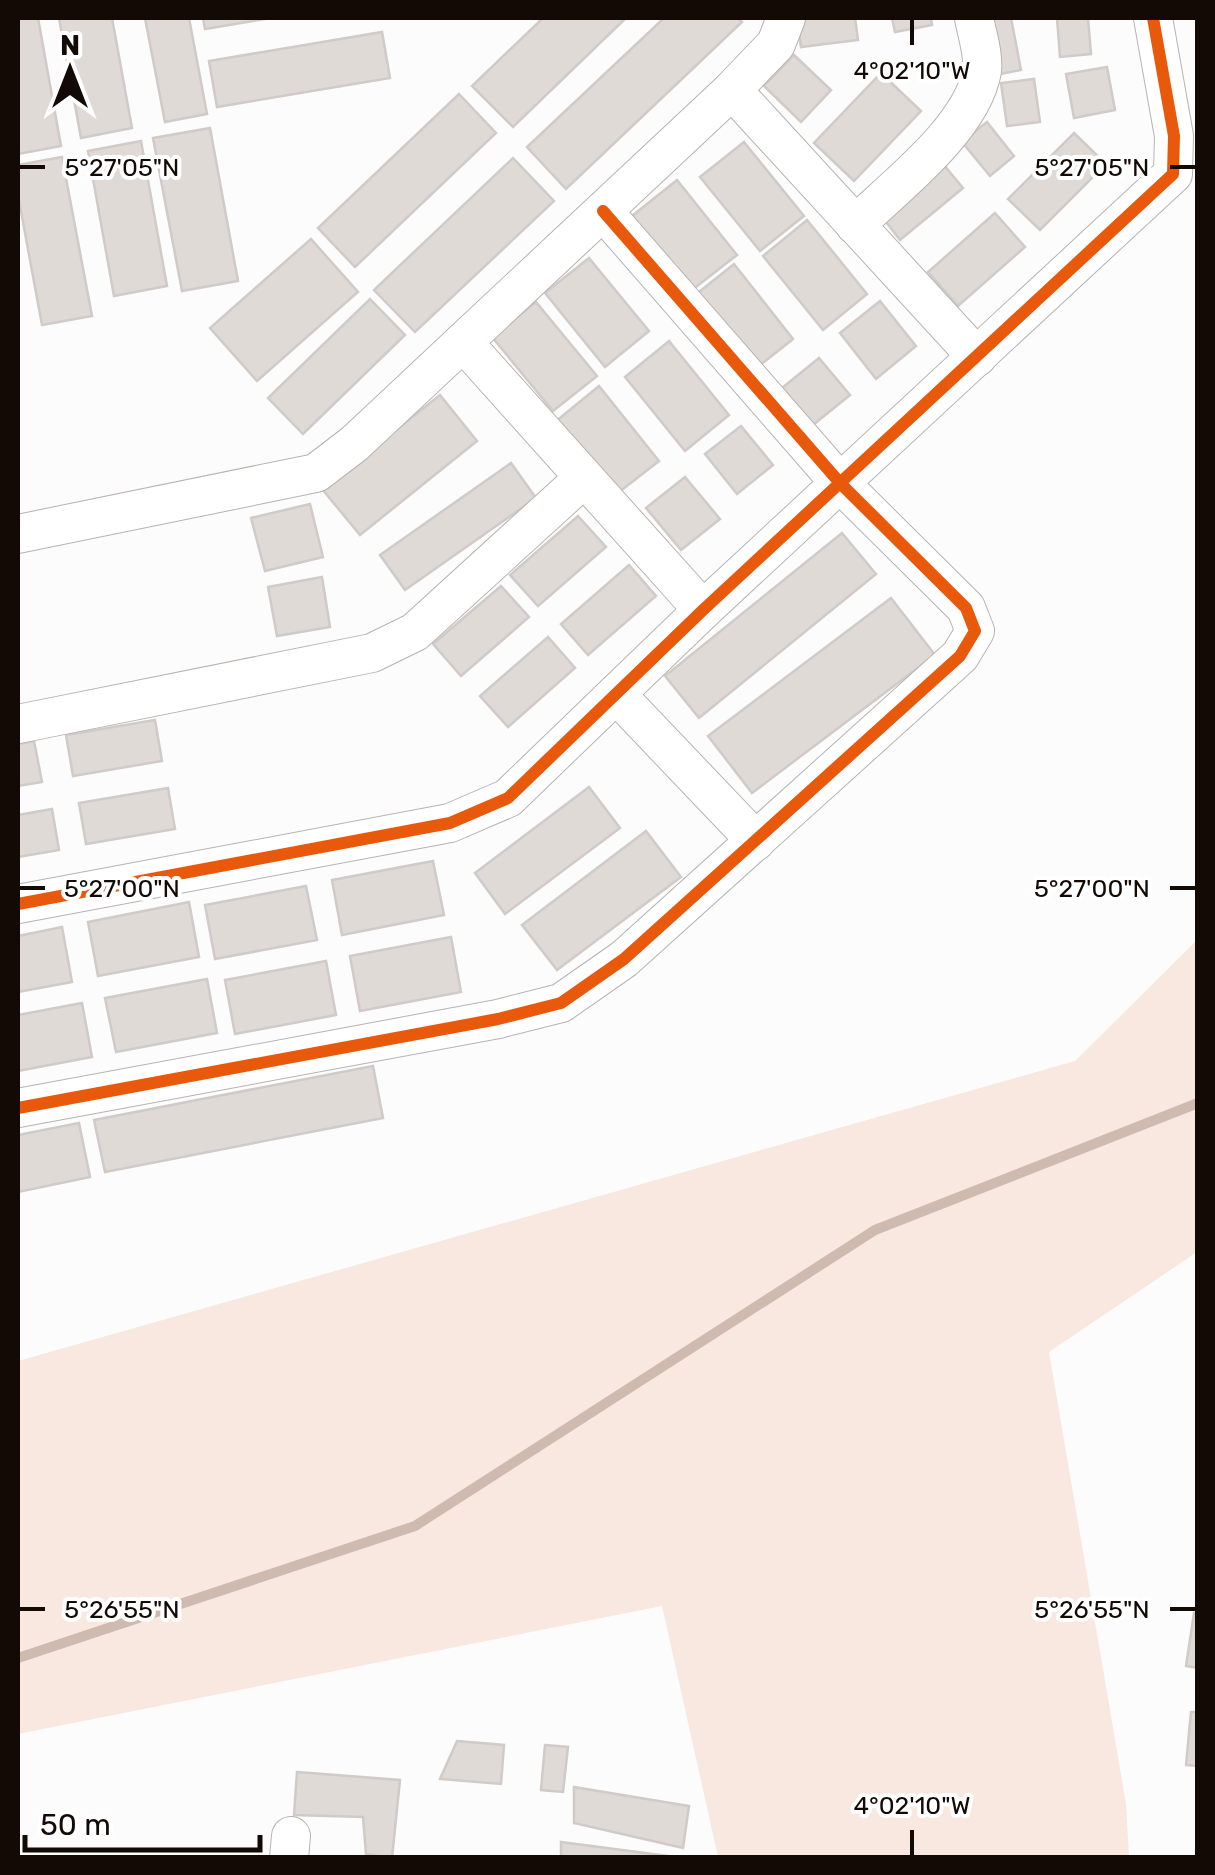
<svg xmlns="http://www.w3.org/2000/svg" width="1215" height="1875" font-family="Rubik,sans-serif">
<style>
.green{fill:#f8e8e0}
.lines{fill:none;stroke-linecap:round;stroke-linejoin:round}
.stream{stroke:#cfbaaf;stroke-width:10}
.building{fill:#e0dad7;stroke:#d0cac8;stroke-width:2.5}
.street-casing{stroke:#b8b3b0;stroke-width:40}
.street{stroke:#fff;stroke-width:38}
.cycleway-casing{stroke:#fff;stroke-width:19}
.cycleway{stroke:#e8590c;stroke-width:12}
.ticks{fill:none;stroke:#130905;stroke-width:4}
.ticks-label{font-size:25px;text-anchor:middle;fill:#130905;stroke:#fff;stroke-width:8;stroke-linejoin:round;paint-order:stroke}
</style>
<rect width="100%" height="100%" fill="#fcfcfc"/>
<polygon class="green" points="1197,940 1197,1252 1049,1352 1126,1804 1129,1857 718,1857 662,1606 18,1734 18,1361 1075,1061"/>
<g class="lines">
<polyline class="stream" points="18,1658 415,1526 875,1230 1198,1103"/>
</g>
<g class="building">
<polygon points="18,18 38,18 61,146 18,154"/>
<polygon points="59,18 112,18 132,128 81,138"/>
<polygon points="145,18 189,18 207,114 165,122"/>
<polygon points="203,18 271,18 205,29"/>
<polygon points="543,18 626,18 513,127 472,86"/>
<polygon points="664,18 738,18 742,22 566,189 527,147"/>
<polygon points="797,18 855,18 858,40 801,47"/>
<polygon points="892,18 931,18 932,25 895,32"/>
<polygon points="984,18 1011,18 1021,70 995,75"/>
<polygon points="1057,18 1088,18 1091,54 1060,57"/>
<polygon points="382,32 390,78 217,107 209,61"/>
<polygon points="794,55 831,90 801,122 764,86"/>
<polygon points="1107,67 1115,110 1074,118 1066,74"/>
<polygon points="881,73 921,111 854,181 814,143"/>
<polygon points="1034,79 1040,122 1007,126 1001,83"/>
<polygon points="459,94 496,133 355,267 318,228"/>
<polygon points="987,122 1014,156 990,176 962,142"/>
<polygon points="210,128 238,281 182,291 153,138"/>
<polygon points="1074,133 1106,164 1040,230 1008,199"/>
<polygon points="141,141 167,286 114,296 88,151"/>
<polygon points="744,142 804,216 760,251 700,177"/>
<polygon points="62,157 92,316 42,325 18,195 18,165"/>
<polygon points="513,158 554,201 415,332 374,290"/>
<polygon points="939,159 963,188 900,240 876,209"/>
<polygon points="677,180 737,255 692,290 632,216"/>
<polygon points="995,213 1025,247 958,306 928,272"/>
<polygon points="807,220 867,294 823,330 763,256"/>
<polygon points="311,239 358,292 257,381 210,328"/>
<polygon points="589,258 649,331 605,367 545,293"/>
<polygon points="734,264 793,339 749,374 689,300"/>
<polygon points="370,299 405,335 303,434 268,398"/>
<polygon points="880,301 916,346 876,379 840,333"/>
<polygon points="536,302 597,376 553,411 492,337"/>
<polygon points="669,341 729,415 685,451 625,377"/>
<polygon points="819,358 850,395 813,425 782,388"/>
<polygon points="599,386 659,461 614,496 555,422"/>
<polygon points="440,395 477,441 360,535 322,489"/>
<polygon points="741,426 773,465 737,494 705,454"/>
<polygon points="511,463 536,498 405,590 380,555"/>
<polygon points="685,477 720,519 681,550 646,508"/>
<polygon points="310,504 323,557 265,571 251,518"/>
<polygon points="578,516 606,547 538,606 510,575"/>
<polygon points="842,533 876,574 699,718 665,676"/>
<polygon points="629,565 656,596 588,655 561,624"/>
<polygon points="322,577 330,627 277,636 268,587"/>
<polygon points="501,586 529,617 461,676 433,644"/>
<polygon points="891,598 935,655 752,793 708,736"/>
<polygon points="548,637 575,668 508,727 480,696"/>
<polygon points="155,720 162,761 73,776 66,735"/>
<polygon points="34,741 42,782 18,786 18,744"/>
<polygon points="589,787 620,828 505,914 475,873"/>
<polygon points="168,788 175,829 86,844 79,803"/>
<polygon points="52,809 59,850 18,857 18,815"/>
<polygon points="646,831 681,877 557,970 522,925"/>
<polygon points="433,861 444,915 342,935 332,880"/>
<polygon points="306,886 317,940 215,959 205,905"/>
<polygon points="189,902 199,957 98,976 88,922"/>
<polygon points="62,927 72,982 18,992 18,936"/>
<polygon points="451,937 461,992 360,1011 350,956"/>
<polygon points="326,961 336,1015 235,1034 225,980"/>
<polygon points="207,979 217,1033 116,1052 105,998"/>
<polygon points="82,1003 92,1057 18,1071 18,1015"/>
<polygon points="373,1066 383,1118 105,1172 94,1120"/>
<polygon points="79,1123 90,1177 18,1192 18,1135"/>
<polygon points="1194,1613 1198,1614 1198,1668 1186,1666"/>
<polygon points="1191,1712 1198,1712 1198,1766 1186,1765"/>
<polygon points="457,1741 504,1745 501,1784 440,1779"/>
<polygon points="545,1745 568,1747 563,1792 541,1790"/>
<polygon points="297,1772 400,1780 392,1858 366,1854 363,1817 294,1815"/>
<polygon points="574,1787 689,1806 683,1848 574,1823"/>
<polygon points="561,1842 668,1856 667,1858 561,1858"/>
</g>
<g class="lines">
<defs>
<g id="street">
<polyline points="732,90 977,357"/>
<path d="M855 225C896 186 972 128 982 71 984 55 977 34 974 18"/>
<polyline points="463,342 703,610"/>
<polyline points="18,534 316,473 354,444 732,90 776,44 786,18"/>
<polyline points="616,694 756,841"/>
<polyline points="18,724 372,653 415,632 584,478"/>
<polyline points="18,904 450,823 508,798 703,610 1173,174 1174,136 1153,18"/>
<polyline points="18,1108 498,1019 561,1003 624,959 960,656 975,631 966,608 840,483 603,211"/>
<polyline points="289,1858 291,1836"/>
</g>
</defs>
<use href="#street" class="street-casing"/>
<use href="#street" class="street"/>
<defs>
<g id="cycleway">
<polyline points="18,904 450,823 508,798 703,610 1173,174 1174,136 1153,18"/>
<polyline points="18,1108 498,1019 561,1003 624,959 960,656 975,631 966,608 840,483 603,211"/>
</g>
</defs>
<use href="#cycleway" class="cycleway-casing"/>
<use href="#cycleway" class="cycleway"/>
</g>
<path class="ticks" d="M912 20V45M20 167H45M1170 167H1195M20 888H45M1170 888H1195M20 1609H45M1170 1609H1195M912 1830V1855"/>
<g class="ticks-label">
<text x="912" y="79">4°02'10"W</text>
<text x="122" y="176">5°27'05"N</text>
<text x="1092" y="176">5°27'05"N</text>
<text x="122" y="897">5°27'00"N</text>
<text x="1092" y="897">5°27'00"N</text>
<text x="122" y="1618">5°26'55"N</text>
<text x="1092" y="1618">5°26'55"N</text>
<text x="912" y="1814">4°02'10"W</text>
</g>
<rect width="1215" height="1875" fill="none" stroke="#130905" stroke-width="40"/>
<g transform="translate(70 70)" stroke="#ffffff" stroke-width="8" paint-order="stroke">
<path d="M0-8L18 38L0 25L-18 38Z" fill="#130905"/>
<text y="-15" font-size="28" font-weight="bold" text-anchor="middle" fill="#130905">N</text>
</g>
<path d="M25 1835v15h235v-15" fill="none" stroke="#130905" stroke-width="5"/>
<text x="40" y="1835" font-size="30" fill="#130905" stroke="#ffffff" stroke-width="8" paint-order="stroke">50 m</text>
</svg>
